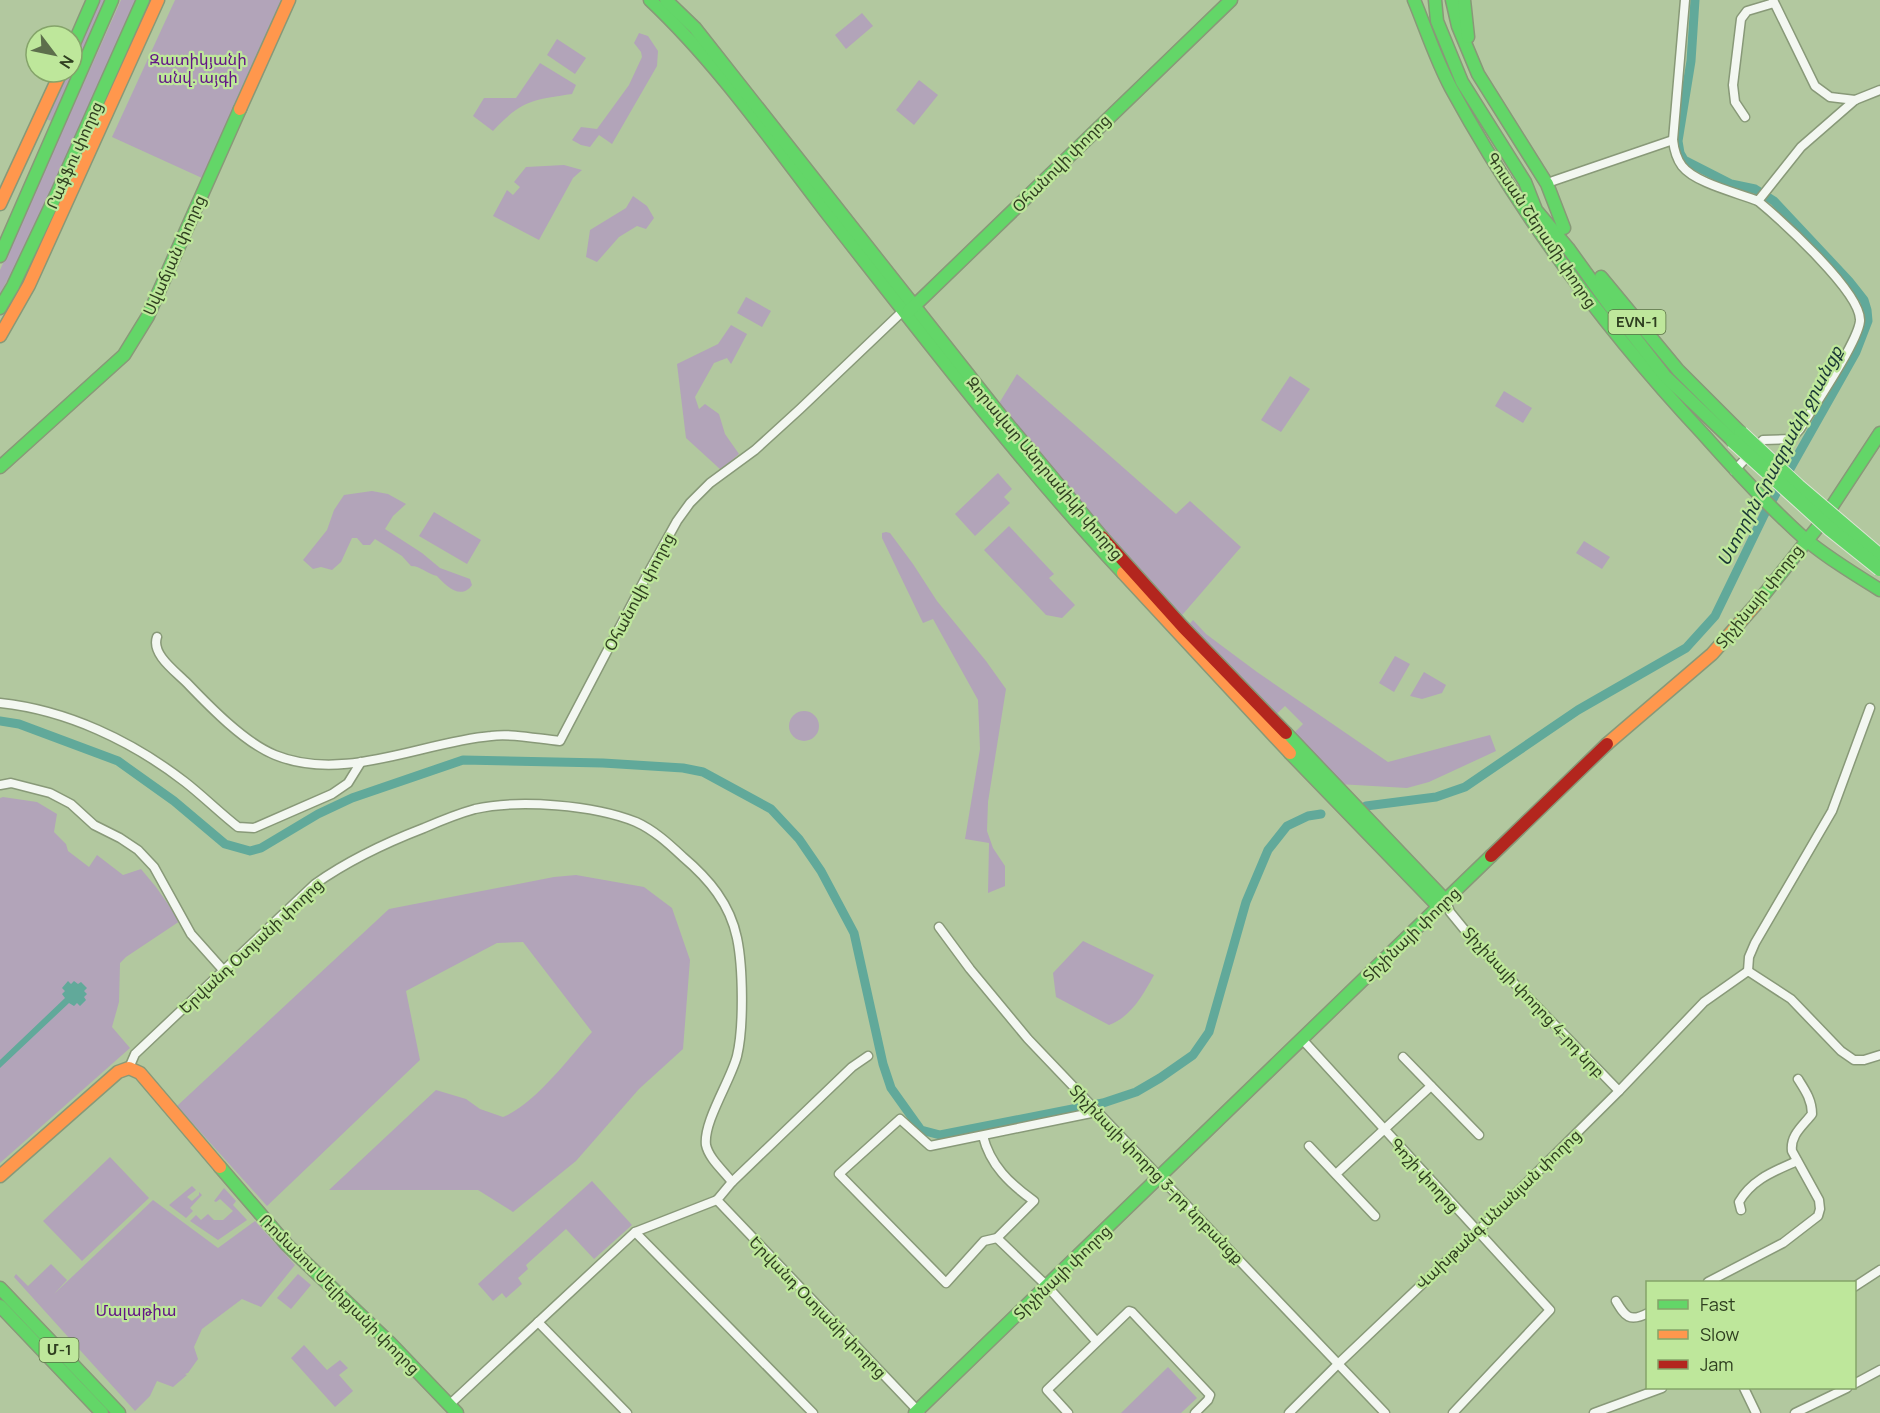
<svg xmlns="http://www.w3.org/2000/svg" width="1880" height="1413" font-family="Manrope,'Noto Sans Armenian',sans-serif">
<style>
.green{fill:#b2a4b9}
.water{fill:#61a99a}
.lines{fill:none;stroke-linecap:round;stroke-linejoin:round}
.canal{stroke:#61a99a;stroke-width:9}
.street-casing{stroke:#889978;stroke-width:11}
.fast-casing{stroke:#889978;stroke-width:15}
.slow-casing{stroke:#889978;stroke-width:15}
.jam-casing{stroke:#889978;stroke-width:15}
.street{stroke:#f3f7f1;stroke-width:8}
.fast{stroke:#63d668;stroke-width:12}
.slow{stroke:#ff974d;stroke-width:12}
.jam{stroke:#b3261e;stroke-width:12}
.fast-bridge-casing{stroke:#dce6d4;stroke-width:16;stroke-linecap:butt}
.fast-bridge{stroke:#63d668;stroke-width:14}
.labels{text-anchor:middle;stroke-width:4.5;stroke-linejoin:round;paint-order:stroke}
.shield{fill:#bee79b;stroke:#5a7145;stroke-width:1.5}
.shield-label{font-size:15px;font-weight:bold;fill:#2f3f20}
.park-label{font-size:16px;fill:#631587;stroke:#bee79b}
.street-label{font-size:16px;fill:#2f3f20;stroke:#bee79b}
.water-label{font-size:18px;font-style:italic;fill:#193635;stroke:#bee79b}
</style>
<rect width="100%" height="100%" fill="#b2c89f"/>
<g class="green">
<polygon points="97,0 105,0 51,121 44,118 65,72 72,72 72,56"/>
<polygon points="121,0 138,0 28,242 0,294 0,270"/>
<polygon points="175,0 283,0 202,178 112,137"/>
<polygon points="862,13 873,26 846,49 835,35"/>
<polygon points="639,33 648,36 658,51 657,66 612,144 599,135 590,147 581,145 572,140 581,127 597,129 629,85 642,57 641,52 634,43"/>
<polygon points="557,39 586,58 575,74 547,55"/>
<path d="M540 63 576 85 572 94C532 100 522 100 493 131L473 116 484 98H516Z"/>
<polygon points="919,80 938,95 914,125 896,110"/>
<polygon points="564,165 582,170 573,178 539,240 493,216 507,190 513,195 520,187 514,182 526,167"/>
<polygon points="633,196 647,206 654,218 646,229 637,226 619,237 597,262 586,257 590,230 626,208"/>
<polygon points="746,297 771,311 762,327 737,313"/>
<polygon points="731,325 747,334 731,364 727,358 714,363 695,397 699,409 705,404 719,414 725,434 739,454 721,470 686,438 677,364 718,344"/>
<polygon points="1017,374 1176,514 1190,501 1241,547 1177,621 998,405"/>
<polygon points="1290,376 1310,389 1281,432 1261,420"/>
<polygon points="1504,391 1532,408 1523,423 1495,406"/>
<polygon points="998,473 1012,489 1004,497 1010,503 975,536 955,514"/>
<path d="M372 491 388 494 406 504 393 516 385 529 422 553 440 568 470 579 472 585C461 601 445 585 437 576 427 574 421 566 411 566L402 556 375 539 370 545H363L357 538H352L341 562 332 570 321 567 313 569 303 560 327 530 334 510 344 495Z"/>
<polygon points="434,512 481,540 467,564 419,536"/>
<polygon points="1009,526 1054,574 1049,578 1075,605 1062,618 1046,615 984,550"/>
<polygon points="886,532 890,533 913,564 937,601 986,661 1006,689 988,802 987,831 993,848 1005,866 1005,886 988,893 989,843 965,839 980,749 978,700 933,619 923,623 882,538 882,533"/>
<polygon points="1584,541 1610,557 1602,569 1576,553"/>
<polygon points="1193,620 1206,634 1257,672 1388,762 1490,735 1496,751 1429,782 1407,788 1338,784 1288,739 1303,724 1285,706 1270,720 1184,630"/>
<polygon points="1395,656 1410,664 1394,692 1379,683"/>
<polygon points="1424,672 1446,685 1442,693 1422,699 1410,696"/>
<circle cx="804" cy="726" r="15"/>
<polygon points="3,797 37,802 57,814 54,832 66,844 68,851 89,867 97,855 123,875 141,869 156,887 180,921 126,957 120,963 119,1002 112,1027 130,1048 0,1163 0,798"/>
<path d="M576 875 644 887 672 908 690 960 683 1049 639 1089 576 1161 513 1212 478 1190H329L436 1090 466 1099 480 1109 503 1117C535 1104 569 1058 592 1032L523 942 497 943 406 991 420 1060 267 1206 177 1106 389 909 554 877Z"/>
<path d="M1083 941 1154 975C1143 995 1131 1017 1109 1025L1056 997 1053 973Z"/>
<polygon points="110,1157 149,1198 82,1261 43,1221"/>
<polygon points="592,1181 632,1225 594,1259 566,1229 526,1265 528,1269 518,1278 522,1284 506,1298 502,1293 493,1301 478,1284"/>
<polygon points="192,1186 196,1190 187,1197 192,1201 199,1195 199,1192 202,1195 190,1208 193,1211 186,1218 169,1205"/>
<polygon points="224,1188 236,1201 233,1205 247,1220 218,1240 190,1221 196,1215 201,1220 208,1214 214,1220 223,1220 233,1211 220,1199 216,1202 214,1201"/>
<polygon points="153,1200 218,1248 255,1221 295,1265 261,1307 242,1299 202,1329 194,1347 198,1359 188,1373 185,1374 187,1375 173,1387 157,1381 150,1396 135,1411 14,1277 16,1274 28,1286 51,1264 67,1280 54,1294"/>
<polygon points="298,1274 311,1285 291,1309 277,1298"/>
<polygon points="304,1345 327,1370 340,1360 348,1368 339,1375 353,1391 335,1407 291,1358"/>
<polygon points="1168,1367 1197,1398 1181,1413 1121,1413"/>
</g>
<polygon class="water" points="68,981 71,984 74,981 78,984 81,982 87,988 84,991 87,994 84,997 86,1000 80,1006 77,1003 74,1006 69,1003 0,1068 0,1060 65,998 62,994 65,991 62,988"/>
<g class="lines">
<g class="canal">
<polyline points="0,721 19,724 118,761 174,801 225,844 250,851 261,848 318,814 352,798 463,760 603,763 683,768 703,772 771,809 799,839 821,871 854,933 883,1064 891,1088 921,1130 940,1135 1103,1103 1136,1092 1160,1078 1193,1055 1209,1032 1246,902 1268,850 1287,826 1308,816 1321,814"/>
<polyline points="1366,806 1436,797 1465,787 1578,710 1686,648 1715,616 1764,515 1856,352 1868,321 1867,310 1864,300 1849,281 1774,201 1755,189 1731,184 1684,160 1680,153 1678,141 1691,61 1695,0"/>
</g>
<defs>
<g id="street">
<path d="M1685 0 1673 140C1674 149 1676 158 1682 166 1695 183 1738 193 1758 201L1801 147 1855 100 1880 90"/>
<polyline points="1773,0 1815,86 1830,97 1855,100"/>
<polyline points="1745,117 1735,102 1733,85 1741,19 1747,11 1774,3"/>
<polyline points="1553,181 1673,140"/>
<path d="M1734 471 1763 440 1791 439 1800 429C1813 408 1858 342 1860 321 1862 293 1781 220 1758 201"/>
<path d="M157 637C151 654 175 671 187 683 210 707 245 743 275 755 344 783 422 742 491 736 513 733 538 739 560 741L646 577 677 521 690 503 710 483 755 450 800 409 904 310"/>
<path d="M0 703C67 710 132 741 185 782 203 796 220 813 238 827L254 828 332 794 348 783 361 762"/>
<polyline points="0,785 11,783 50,793 71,804 94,825 120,838 138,850 154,867 191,934 224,971"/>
<polyline points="1446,901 1450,912 1477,945 1619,1091"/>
<polyline points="939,927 970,969 1028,1039 1385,1413"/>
<polyline points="1748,971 1749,957 1755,943 1832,811 1870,708"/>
<polyline points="1301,1038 1550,1310 1453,1413"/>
<polyline points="868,1056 852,1067 732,1182 717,1200 920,1413"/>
<polyline points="1403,1057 1479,1135"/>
<path d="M129 1068 135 1054 315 884C349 860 385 843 424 828 440 821 457 814 475 809 519 799 594 805 636 822 654 830 669 844 683 857 709 879 730 904 737 938 743 967 744 1027 737 1056 731 1080 703 1122 706 1145 709 1159 724 1171 732 1182"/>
<path d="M983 1136C990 1165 1010 1184 1034 1201L997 1238 984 1241 946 1283 839 1174 900 1119 930 1146 1096 1112"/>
<polyline points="1309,1146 1375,1216"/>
<polyline points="1336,1174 1431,1086"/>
<path d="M1741 1210 1739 1202C1752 1179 1775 1171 1797 1161"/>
<polyline points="635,1232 813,1413"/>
<polyline points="997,1238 1047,1286 1096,1341"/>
<path d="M1708 1282 1783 1243 1818 1216 1820 1209 1819 1200 1792 1151C1790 1135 1803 1126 1812 1114 1812 1100 1805 1090 1798 1079"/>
<polyline points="1854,1287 1880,1270"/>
<path d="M1616 1301C1625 1316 1629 1323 1648 1313"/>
<polyline points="538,1322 627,1413"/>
<polyline points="1854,1384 1880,1370"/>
<polyline points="1744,1388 1756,1413"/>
<polyline points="449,1405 635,1232 717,1200"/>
<polyline points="1068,1413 1047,1390 1129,1311 1132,1312 1210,1395 1208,1400 1195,1413"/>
<polyline points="1289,1413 1339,1363 1477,1232 1619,1091 1704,1002 1748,971 1791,999 1841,1051 1854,1060 1864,1060 1880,1055"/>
<polyline points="1594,1413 1662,1388"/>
<polyline points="1795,1413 1847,1388"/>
</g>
<g id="fast">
<path d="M650 0C718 64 772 142 829 216 924 337 1018 460 1123 573"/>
<polyline points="666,0 695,28 1001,416 1102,537"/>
<path d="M1414 0C1426 29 1436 60 1451 88 1519 213 1607 331 1704 435 1736 471 1769 507 1805 539 1828 558 1854 574 1880 590"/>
<polyline points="1435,0 1437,21 1462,82 1525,182 1536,210 1568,248 1607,302 1665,376 1733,441"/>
<polyline points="1452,0 1458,26 1478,74 1547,184 1564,228"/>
<polyline points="1464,0 1468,37"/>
<polyline points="72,48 93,0"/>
<polyline points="0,256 112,0"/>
<polyline points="1601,277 1678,370 1741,433"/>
<polyline points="0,308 13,286 57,193 143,0"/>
<polyline points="908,312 1231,0"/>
<polyline points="0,467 124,355 148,316 240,109"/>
<polyline points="1758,602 1821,523 1880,433"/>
<polyline points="1286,733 1446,901"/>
<polyline points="1290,753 1439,907"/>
<polyline points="220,1167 287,1245 390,1343 457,1413"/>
<polyline points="0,1288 119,1413"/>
<polyline points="0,1306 102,1413"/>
<polyline points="915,1413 1491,856"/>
</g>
<g id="slow">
<polyline points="240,109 289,0"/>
<polyline points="0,204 61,72"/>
<polyline points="0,336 29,285 158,0"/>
<polyline points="1123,573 1290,753"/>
<polyline points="1607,744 1712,654 1758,602"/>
<polyline points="0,1176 118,1072 129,1068 140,1073 220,1167"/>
</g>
<g id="jam">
<polyline points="1102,537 1183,627 1286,733"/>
<polyline points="1491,856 1607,744"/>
</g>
</defs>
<use href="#street" class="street-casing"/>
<use href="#fast" class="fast-casing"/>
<use href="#slow" class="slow-casing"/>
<use href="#jam" class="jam-casing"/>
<use href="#street" class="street"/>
<use href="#fast" class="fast"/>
<use href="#slow" class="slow"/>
<use href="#jam" class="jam"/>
<defs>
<g id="fast-bridge">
<polyline points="1741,433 1798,486 1880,556"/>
<polyline points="1733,441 1830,529 1880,569"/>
</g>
</defs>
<use href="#fast-bridge" class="fast-bridge-casing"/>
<use href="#fast-bridge" class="fast-bridge"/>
</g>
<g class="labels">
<g class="shield">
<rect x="1608.5" y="310" width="57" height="24" rx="4.5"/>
<rect x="39.5" y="1338" width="39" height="24" rx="4.5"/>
</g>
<g class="shield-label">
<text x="1637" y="327">EVN-1</text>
<text x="59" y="1355">Մ-1</text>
</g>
<g class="park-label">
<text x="198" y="65">Զատիկյանի<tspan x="198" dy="18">անվ. այգի</tspan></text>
<text x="136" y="1316">Մալաթիա</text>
</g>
<g class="street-label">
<text transform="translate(74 155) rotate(-66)" y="6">Րաֆֆու փողոց</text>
<text transform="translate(1061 163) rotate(-45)" y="6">Օհանովի փողոց</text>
<text transform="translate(1542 230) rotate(56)" y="6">Գուսան Շերամի փողոց</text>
<text transform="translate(174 255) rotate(-66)" y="6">Սվաճյան փողոց</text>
<text transform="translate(1045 468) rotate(50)" y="6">Զորավար Անդրանիկի փողոց</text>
<text transform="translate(639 592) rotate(-62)" y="6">Օհանովի փողոց</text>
<text transform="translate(1759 596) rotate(-51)" y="6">Տիչինայի փողոց</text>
<text transform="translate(1411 934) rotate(-44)" y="6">Տիչինայի փողոց</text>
<text transform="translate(251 946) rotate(-43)" y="6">Երվանդ Օտյանի փողոց</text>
<text transform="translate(1534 1002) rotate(47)" y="6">Տիչինայի փողոց 4-րդ նրբ</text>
<text transform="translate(1157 1174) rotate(46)" y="6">Տիչինայի փողոց 3-րդ նրբանցք</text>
<text transform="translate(1425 1175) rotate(48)" y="6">Գոշի փողոց</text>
<text transform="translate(1498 1209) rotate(-44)" y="6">Վախթանգ Անանյան փողոց</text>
<text transform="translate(1062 1272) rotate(-44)" y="6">Տիչինայի փողոց</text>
<text transform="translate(340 1294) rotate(45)" y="6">Ռոմանոս Մելիքյանի փողոց</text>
<text transform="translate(818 1307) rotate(46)" y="6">Երվանդ Օտյանի փողոց</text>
</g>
<g class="water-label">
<text transform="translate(1780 456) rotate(-62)" y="6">Ստորին Հրազդանի ջրանցք</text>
</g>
</g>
<rect x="1646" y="1281" width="210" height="108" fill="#bee79b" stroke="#85a46a" stroke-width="1.5"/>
<rect x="1658" y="1300" width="30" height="9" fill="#63d668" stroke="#85a46a" stroke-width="1.5"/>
<text x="1700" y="1311" font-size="18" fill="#2f3f20">Fast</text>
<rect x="1658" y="1330" width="30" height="9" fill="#ff974d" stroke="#85a46a" stroke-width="1.5"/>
<text x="1700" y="1341" font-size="18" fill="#2f3f20">Slow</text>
<rect x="1658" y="1360" width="30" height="9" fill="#b3261e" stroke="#85a46a" stroke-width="1.5"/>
<text x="1700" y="1371" font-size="18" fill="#2f3f20">Jam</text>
<g transform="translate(54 54) rotate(122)"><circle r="28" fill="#bee79b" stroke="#85a46a" stroke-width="1.5"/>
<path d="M0-4.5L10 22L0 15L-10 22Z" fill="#5d6f4c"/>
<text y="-9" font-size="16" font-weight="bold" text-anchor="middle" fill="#2f3f20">N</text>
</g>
</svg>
